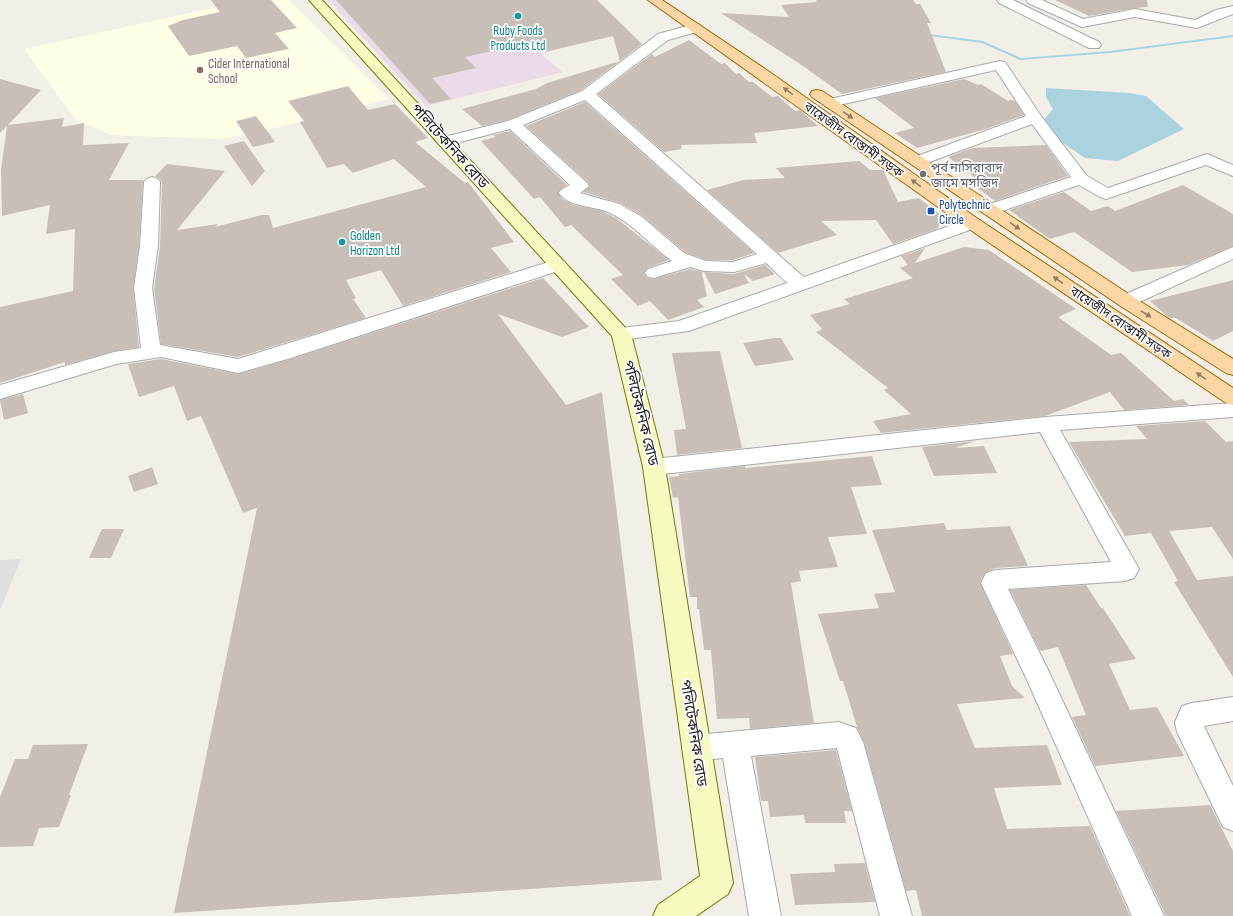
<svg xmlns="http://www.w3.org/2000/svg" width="1233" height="916" font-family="'Sofia Sans Condensed','Noto Sans Bengali',sans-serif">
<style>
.residential{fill:#e0dfdf}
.industrial{fill:#ebdbe8}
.education{fill:#ffffe5}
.water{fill:#aad3df}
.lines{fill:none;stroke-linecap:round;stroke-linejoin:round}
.stream{fill:#aad3df;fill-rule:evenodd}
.building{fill:#c7bfb8}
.minor-casing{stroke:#a9a9a9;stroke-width:2}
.tertiary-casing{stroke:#a9a9a9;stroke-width:2}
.secondary-casing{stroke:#707d05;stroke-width:2}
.primary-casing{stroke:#a06b00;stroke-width:2}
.minor{fill:#fff;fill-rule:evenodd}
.tertiary{fill:#fff;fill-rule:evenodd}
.secondary{fill:#f7fabf;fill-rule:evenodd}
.primary{fill:#fcd6a4;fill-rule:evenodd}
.oneway{fill:#8f7c63}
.culture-dot{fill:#0f9aa8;stroke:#fff;stroke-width:1.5}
.education-dot{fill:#8d6e63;stroke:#fff;stroke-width:1.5}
.worship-dot{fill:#6b7280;stroke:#fff;stroke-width:1.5}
.transit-dot{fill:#1a4fb4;stroke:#fff;stroke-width:1.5}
.labels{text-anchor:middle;stroke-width:3.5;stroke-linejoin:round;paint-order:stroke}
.far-culture-label{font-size:13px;fill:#0d838f;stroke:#fff}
.far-education-label{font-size:13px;fill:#785e54;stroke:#fff;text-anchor:start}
.far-street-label{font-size:13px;fill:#222;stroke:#fff}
.far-worship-label{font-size:13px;fill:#5b616d;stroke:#fff;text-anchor:start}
.far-transit-label{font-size:13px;fill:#164399;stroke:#fff;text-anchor:start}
.street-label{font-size:15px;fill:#222;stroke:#fff}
</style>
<rect width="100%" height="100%" fill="#f2efe9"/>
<polygon class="residential" points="21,559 0,610 0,560"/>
<polygon class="industrial" points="328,0 476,0 563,72 426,106"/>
<polygon class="education" points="250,0 289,0 389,99 263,131 220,139 111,135 75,119 24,49"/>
<polygon class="water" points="1046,88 1130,93 1146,96 1184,129 1118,161 1085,158 1051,135 1042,122 1053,109 1046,97"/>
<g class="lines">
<polygon class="stream" points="921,33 983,41 1021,58 1110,51 1233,35 1233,37 1110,53 1020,60 982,43 922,35 920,34"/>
</g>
<g class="building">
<polygon points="211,0 271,0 297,28 275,33 289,49 246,58 237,46 189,56 168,26 183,20 220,12"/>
<polygon points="336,0 597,0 642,44 581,90 508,120 482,126 462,109 536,89 547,83 620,61 613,36 545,52 535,42 465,57 476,68 432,78 451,99 430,104"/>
<polygon points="816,0 913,0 916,4 920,4 931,23 927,23 946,72 842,94 803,66 721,13 789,17 781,5 817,2"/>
<polygon points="1055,0 1147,0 1148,7 1135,8 1089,16"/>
<polygon points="689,40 721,64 725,63 736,74 739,73 749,82 753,82 772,97 778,96 795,111 800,110 818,126 754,133 757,143 681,145 682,149 664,152 598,94 652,54 655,57"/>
<polygon points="0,79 41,90 8,125 64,118 62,127 84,123 83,145 129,143 109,180 143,180 139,246 133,288 139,347 114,351 65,365 65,362 0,383 0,307 73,291 75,229 46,234 50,205 2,216 1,170 7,126 0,133"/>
<polygon points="964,79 978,85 981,84 1008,101 1011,100 1015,101 1024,115 986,129 917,148 895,133 914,128 875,98"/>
<polygon points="348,86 368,110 395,104 428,138 415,142 465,183 468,182 514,242 491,248 511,272 403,306 381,270 346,280 356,298 353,299 366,318 238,357 161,344 154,288 160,246 162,182 159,178 155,176 167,164 225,171 177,230 218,224 215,227 262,215 269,215 273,228 426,187 394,159 353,173 344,164 327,168 300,122 304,121 288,101"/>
<polygon points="585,102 754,253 733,260 706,260 685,252 643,216 620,203 583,192 590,186 588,182 526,126"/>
<polygon points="256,116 275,142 253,147 236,121"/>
<polygon points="510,131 567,185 558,192 562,199 574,205 602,211 616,218 669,260 647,268 644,273 647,278 654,279 690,269 703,272 702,273 707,296 697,300 704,307 668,320 650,301 638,306 611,279 623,275 571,225 565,227 540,197 534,199 481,141 495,137 493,135"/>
<polygon points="244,141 265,171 252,186 224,146"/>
<polygon points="1046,145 1068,176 995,201 965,179 974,177 948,157 972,148"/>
<polygon points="859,161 870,170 883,170 898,202 919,198 944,218 937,229 893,244 876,220 821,221 837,235 778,253 707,190 743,180 785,178 776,168"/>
<polygon points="1183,185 1233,214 1233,246 1188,265 1132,272 1074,232 1050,239 1009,210 1064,192 1091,211 1108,206 1115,211"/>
<polygon points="964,247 989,250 1076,309 1058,317 1111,355 1121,353 1174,401 1183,399 1189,405 1124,410 1110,392 1045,416 881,433 873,421 911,414 884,390 888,388 816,332 822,329 810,315 850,304 844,299 913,278 900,268 908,265 901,256 925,248 915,263"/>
<polygon points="765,265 775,274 753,281 744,274 749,283 715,294 704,272 734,274"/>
<polygon points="543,278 589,327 562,337 498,314 566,405 602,392 662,880 174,913 257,508 243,513 201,416 187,421 174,386 139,397 128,364 161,359 238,374 291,359"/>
<polygon points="1233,280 1233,331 1213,341 1176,318 1169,318 1150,301"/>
<polygon points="775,338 781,338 794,360 755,366 743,343"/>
<polygon points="720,351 742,448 677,455 674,430 686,429 672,353"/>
<polygon points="23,394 28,413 4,420 0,400"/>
<polygon points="1205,421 1226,442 1233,441 1233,559 1212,527 1169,531 1197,580 1233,576 1233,677 1174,582 1178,581 1151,533 1125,536 1069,442 1147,439 1136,426"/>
<polygon points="975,441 955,448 984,446 997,473 934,476 922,447"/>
<polygon points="872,456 882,485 851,487 867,534 828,537 838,567 799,571 801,581 791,583 814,723 750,729 749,718 717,719 711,650 704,650 699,609 697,609 697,597 690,597 678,497 673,498 669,477 679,476 679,474 745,466 745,468"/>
<polygon points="152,467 158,484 134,492 128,476"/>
<polygon points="944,523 947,530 1010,526 1028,566 995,568 986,572 980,582 1013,654 1000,656 1012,686 1025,698 957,704 975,748 1047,745 1062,785 994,788 1007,829 1090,826 1130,916 922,916 916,890 906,891 864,742 857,727 843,681 840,681 818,614 879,608 874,594 895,592 872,530"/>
<polygon points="102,529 124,529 111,558 89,558"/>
<polygon points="1086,585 1101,608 1103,608 1136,659 1109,664 1130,710 1157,707 1184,756 1095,766 1072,717 1086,715 1058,647 1040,651 1010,590"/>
<polygon points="88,744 69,795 71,795 59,827 39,828 33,846 0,847 0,797 15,759 28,759 33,745"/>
<polygon points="836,750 852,811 844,811 846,823 805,823 804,815 770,817 768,801 761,801 755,757"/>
<polygon points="1210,805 1233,851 1233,916 1166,916 1116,811"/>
<polygon points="865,863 875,902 795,905 790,874 835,872 834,864"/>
</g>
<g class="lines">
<defs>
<g id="minor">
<polygon points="1026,0 1042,0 1083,19 1135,9 1195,20 1216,10 1233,6 1233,14 1197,28 1135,17 1082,27 1028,3"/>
<path d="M695 24 700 25 701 28 700 31 668 40 596 94 807 280 810 284 807 288C791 292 778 273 766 263L734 272 704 271 690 267 654 278 648 277 645 273 648 269 672 261C650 245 633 223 608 212 594 206 568 207 559 193L561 190 570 185 510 129 445 146 440 144 437 141 440 138 508 121 582 91 658 34ZM585 100 757 254 733 262 706 261 684 253 642 217 619 204 580 193 589 186 587 183 523 125Z"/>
<polygon points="1000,61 1005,62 1041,116 1087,176 1108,188 1207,154 1233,165 1233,176 1206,165 1106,199 1100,197 1079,185 990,215 984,214 982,210 984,206 1071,177 1032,124 924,164 912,164 910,161 912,158 1026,116 996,70 830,107 825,106 823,103 825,100 830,99"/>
<polygon points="152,177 158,179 160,182 158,246 152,288 160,345 238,359 552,261 558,260 564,261 567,265 564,269 291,358 238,373 161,357 116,364 0,399 0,385 114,352 141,348 134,288 140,246 144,182 146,179"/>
<polygon points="1233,247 1233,259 1133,305 1126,307 1119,305 1117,301 1119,297"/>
<polygon points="1233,403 1233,417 1060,430 1139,569 1134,578 1125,581 1008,589 1049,672 1164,916 1132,916 1027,680 981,583 986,573 995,570 1111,562 1040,432 654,475 646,473 643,467 646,461 654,459 1046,417"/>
<polygon points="1233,697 1233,721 1204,726 1233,786 1233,831 1223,827 1177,732 1175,722 1182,706 1192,703"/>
<polygon points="839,722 856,728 863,742 912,916 880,916 837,748 751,756 781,916 749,916 723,758 696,761 686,757 682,748 686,739 696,735"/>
</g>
<g id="tertiary">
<polygon points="997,0 1013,0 1099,42 1101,45 1099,48 1089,48 999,3"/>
<polygon points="972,218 978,219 981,223 978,227 689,331 621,340 614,338 611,334 614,330 621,328 679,321"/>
</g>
<polygon id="secondary" points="309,0 322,0 631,334 665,467 733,883 728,894 696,916 653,916 658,905 700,876 643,467 612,336"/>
<g id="primary">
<polygon points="648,0 662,0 771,73 978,219 1233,388 1233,405 1226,403 966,227"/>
<polygon points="817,90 822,91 1133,297 1233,359 1233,375 1226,373 1119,305 812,97 810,94 812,91"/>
</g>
</defs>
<use href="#minor" class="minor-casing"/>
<use href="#tertiary" class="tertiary-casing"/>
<use href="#secondary" class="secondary-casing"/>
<use href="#primary" class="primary-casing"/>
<use href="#minor" class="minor"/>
<use href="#tertiary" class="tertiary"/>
<use href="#secondary" class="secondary"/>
<use href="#primary" class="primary"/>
</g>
<defs><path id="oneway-solid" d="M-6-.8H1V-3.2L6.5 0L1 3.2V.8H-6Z"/></defs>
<g class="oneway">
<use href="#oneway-solid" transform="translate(788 91) rotate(-144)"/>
<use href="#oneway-solid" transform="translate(848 115) rotate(34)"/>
<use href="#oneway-solid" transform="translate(916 183) rotate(-144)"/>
<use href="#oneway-solid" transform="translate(1015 226) rotate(34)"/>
<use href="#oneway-solid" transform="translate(1058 280) rotate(-146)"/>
<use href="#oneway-solid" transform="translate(1146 314) rotate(32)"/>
<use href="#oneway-solid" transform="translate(1201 376) rotate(-146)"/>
</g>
<g class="culture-dot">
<circle cx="518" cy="16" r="4"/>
<circle cx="342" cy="242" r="4"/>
</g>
<circle class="education-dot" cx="200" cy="70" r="4"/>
<circle class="worship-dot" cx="923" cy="174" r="4"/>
<rect class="transit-dot" x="927" y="207" width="8" height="8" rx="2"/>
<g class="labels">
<g class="far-culture-label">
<text x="518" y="35">Ruby Foods<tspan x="518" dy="15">Products Ltd</tspan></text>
<text x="350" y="240" text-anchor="start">Golden<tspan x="350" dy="15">Horizon Ltd</tspan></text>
</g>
<g class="far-education-label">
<text x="208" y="68">Cider International<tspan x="208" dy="15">School</tspan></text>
</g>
<g class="far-street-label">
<text transform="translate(854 139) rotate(36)" y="5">বায়েজীদ বোস্তামী সড়ক</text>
<text transform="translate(1121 322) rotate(34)" y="5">বায়েজীদ বোস্তামী সড়ক</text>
</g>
<g class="far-worship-label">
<text x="931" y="172">পূর্ব নাসিরাবাদ<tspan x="931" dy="15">জামে মসজিদ</tspan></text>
</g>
<g class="far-transit-label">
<text x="939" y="209">Polytechnic<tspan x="939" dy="15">Circle</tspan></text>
</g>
<g class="street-label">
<text transform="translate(450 146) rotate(48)" y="5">পলিটেকনিক রোড</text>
<text transform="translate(641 413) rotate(76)" y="5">পলিটেকনিক রোড</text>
<text transform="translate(694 733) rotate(81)" y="5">পলিটেকনিক রোড</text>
</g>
</g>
</svg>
